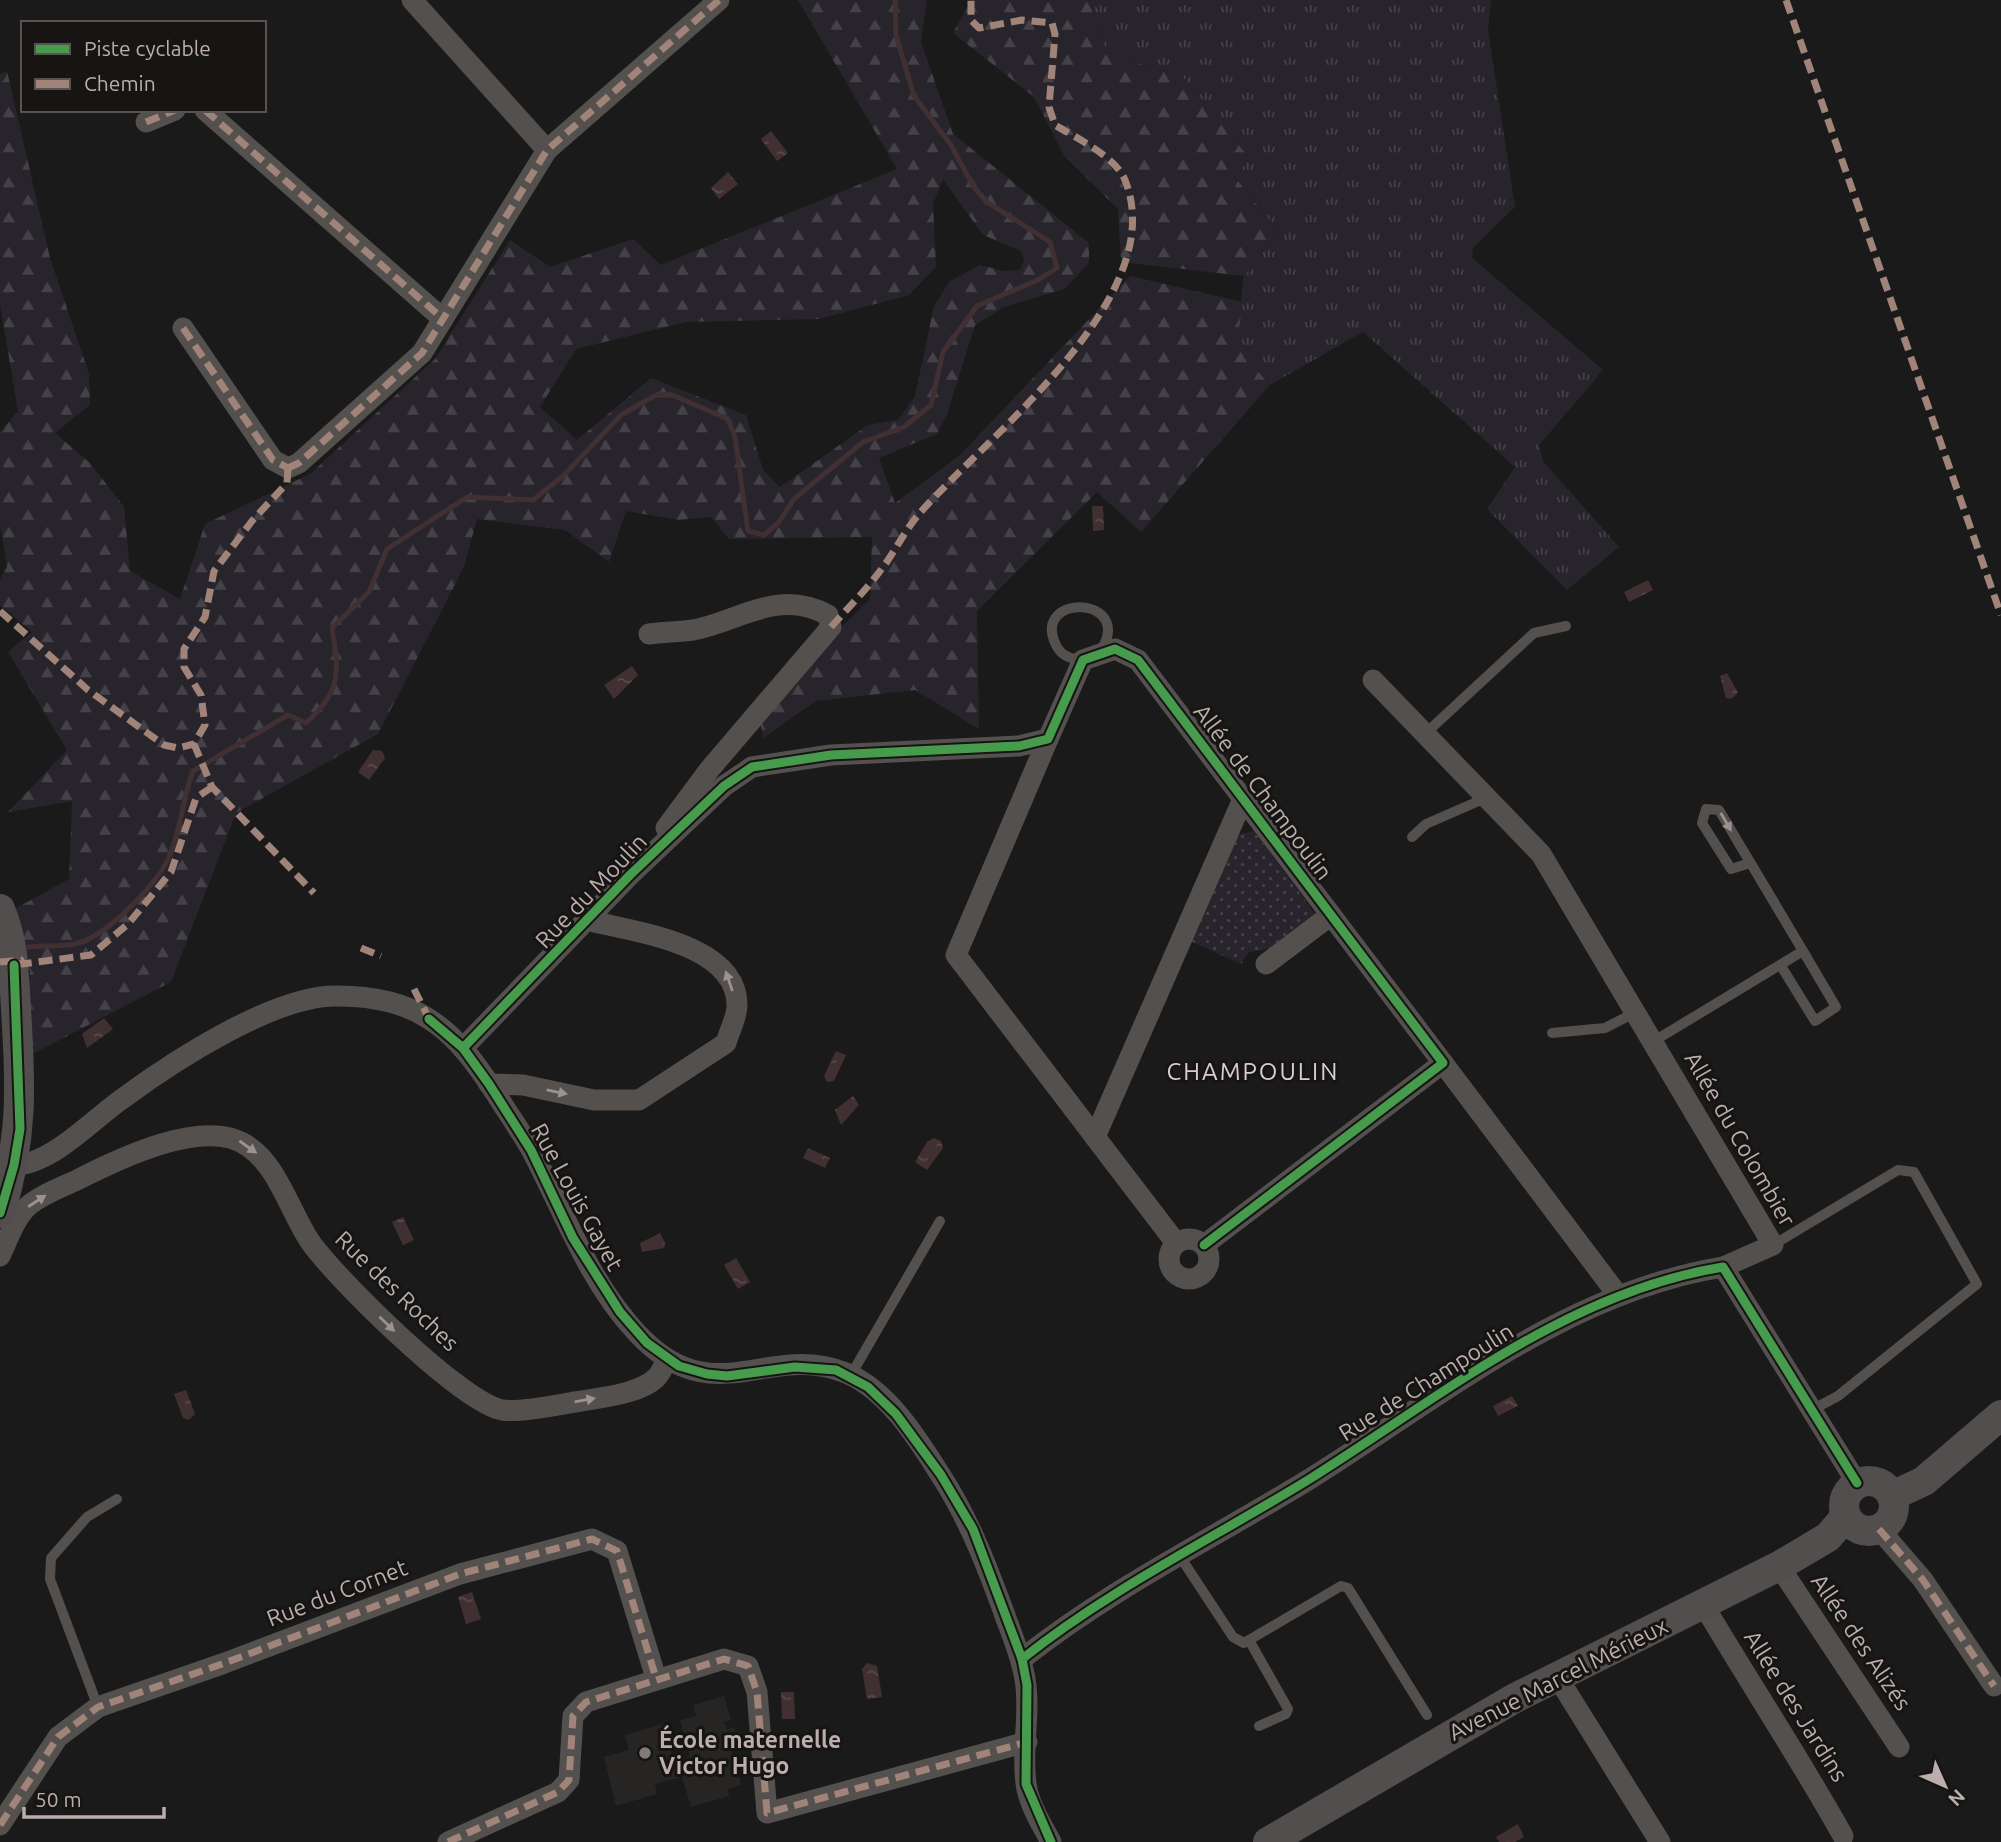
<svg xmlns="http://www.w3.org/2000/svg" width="2001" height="1842" font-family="Ubuntu,sans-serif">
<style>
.built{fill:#262524}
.grass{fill:url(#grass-tufts)}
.forest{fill:url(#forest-firs);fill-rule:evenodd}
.park{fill:url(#park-dots)}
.water{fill:url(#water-ripples)}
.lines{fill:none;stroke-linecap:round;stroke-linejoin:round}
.stream{stroke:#413032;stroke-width:5}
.lane{stroke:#53504e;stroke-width:10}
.street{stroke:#53504e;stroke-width:21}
.secondary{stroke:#514e4d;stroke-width:30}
.quiet{stroke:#a18479;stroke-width:7;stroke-dasharray:14 7;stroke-linecap:butt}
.cycleway-casing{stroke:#161514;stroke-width:13}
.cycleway{stroke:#469c4c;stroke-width:9}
.oneway{fill:#9c9290}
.poi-dot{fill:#837a79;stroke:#161514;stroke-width:2.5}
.labels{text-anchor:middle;stroke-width:6;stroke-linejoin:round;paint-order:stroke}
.street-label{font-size:23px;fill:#bbaeac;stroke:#161514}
.poi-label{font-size:23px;font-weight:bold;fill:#bbaeac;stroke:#161514;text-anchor:start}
.neighbourhood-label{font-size:24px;letter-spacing:2px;fill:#d7cecd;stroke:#161514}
</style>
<defs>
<pattern id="grass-tufts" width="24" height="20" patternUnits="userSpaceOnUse" patternTransform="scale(1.75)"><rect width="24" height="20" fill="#28242c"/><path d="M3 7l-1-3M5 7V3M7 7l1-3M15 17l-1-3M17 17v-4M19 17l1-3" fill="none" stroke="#454148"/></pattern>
<pattern id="forest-firs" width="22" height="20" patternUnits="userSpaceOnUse" patternTransform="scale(1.75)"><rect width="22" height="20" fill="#28242c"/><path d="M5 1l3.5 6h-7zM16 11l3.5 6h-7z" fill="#454148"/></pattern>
<pattern id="park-dots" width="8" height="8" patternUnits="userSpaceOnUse" patternTransform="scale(1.75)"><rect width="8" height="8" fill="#28242c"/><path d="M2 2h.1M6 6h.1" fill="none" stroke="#454148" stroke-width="1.8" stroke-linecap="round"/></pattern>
<pattern id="water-ripples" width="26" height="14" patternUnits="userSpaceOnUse" patternTransform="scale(1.75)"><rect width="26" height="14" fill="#413032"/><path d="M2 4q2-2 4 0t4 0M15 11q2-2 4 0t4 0" fill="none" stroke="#5a4b4d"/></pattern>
</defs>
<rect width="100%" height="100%" fill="#1a1a1a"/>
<polygon class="built" points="724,1696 731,1720 724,1722 727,1729 734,1727 739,1744 731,1747 741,1785 728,1789 729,1796 691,1807 682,1777 655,1784 657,1794 616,1806 604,1757 629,1750 625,1735 663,1724 674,1761 690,1757 680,1720 696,1716 693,1705"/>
<polygon class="grass" points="1089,0 1491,0 1488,30 1515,207 1473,248 1472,258 1603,370 1539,445 1543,461 1619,547 1567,590 1487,509 1515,467 1363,332 1270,385 1235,347 1244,276 1279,232 1234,175 1250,159 1185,79 1107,53"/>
<g class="forest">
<path d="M798 0H927L921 42 953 134 1089 243V263L1065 289 1004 307 975 325 948 411 937 434 879 458 895 503 959 456 1130 276 1243 302 1236 347 1270 385 1141 532 1097 492 977 611 979 729 915 690 816 701 763 738 757 702 794 673 870 599 872 537 729 539 711 517 678 520 626 511 609 562 565 530 477 519 464 567 378 734 236 813 171 982 21 1060 30 972 11 911 69 879 72 801 8 812 67 750 8 652 32 632 0 605V579L7 567 0 524V432L18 411 0 304V74L7 71 50 258 89 374 90 405 55 433 90 463 124 507 130 571 180 599 205 524 310 474 435 359 510 240 550 267 633 239 661 265 897 169ZM943 179 983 235 1021 251 1024 261 1019 270 1004 271 980 265 949 282 934 306 915 396 898 420 868 425 780 487 763 470 746 415 651 378 577 440 540 407 576 349 686 322 819 319 909 295 936 267 933 204Z"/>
<polygon points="971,0 1089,0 1107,53 1185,79 1250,159 1234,176 1279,232 1244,276 1121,262 1118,209 1065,157 1034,97 953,33"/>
</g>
<polygon class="park" points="1254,831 1316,915 1279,947 1249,952 1241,964 1188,940 1237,835"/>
<g class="water">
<polygon points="771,131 788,153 777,161 761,139"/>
<polygon points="728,172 738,184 719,199 711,188"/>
<polygon points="1092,506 1103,506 1104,530 1093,531"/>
<polygon points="1648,580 1653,590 1629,602 1624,592"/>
<polygon points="632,666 638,675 614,699 604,685"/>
<polygon points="1727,673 1738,693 1731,699 1726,698 1720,676"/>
<polygon points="373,750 382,751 385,758 369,780 358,772"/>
<polygon points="104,1018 113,1029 87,1048 82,1034"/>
<polygon points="836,1051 846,1055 834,1081 827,1082 824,1076"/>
<polygon points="853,1096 859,1105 841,1125 835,1110"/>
<polygon points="934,1138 941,1141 943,1148 927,1170 915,1162 927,1142"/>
<polygon points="808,1148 830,1158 825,1168 803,1158"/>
<polygon points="403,1217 414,1240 403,1245 392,1222"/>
<polygon points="660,1233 665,1243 664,1248 642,1252 640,1243"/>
<polygon points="736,1258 750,1282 738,1289 724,1265"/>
<polygon points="186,1390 195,1414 189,1420 183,1418 174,1394"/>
<polygon points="1512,1396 1518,1406 1498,1416 1493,1406"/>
<polygon points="472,1592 481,1619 466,1624 458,1597"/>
<polygon points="867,1663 877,1666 882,1697 867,1699 862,1669"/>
<polygon points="781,1692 794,1692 795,1719 782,1719"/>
<polygon points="1518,1824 1524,1837 1515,1842 1499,1842 1496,1837"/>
</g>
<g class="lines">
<path class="stream" d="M22 948C39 945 58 947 75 944 105 938 155 886 168 859 181 832 182 799 193 771L288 715 306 723C342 691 339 673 332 628L369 592 387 549 467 497 533 500 563 476 621 415 658 394 672 395 728 419 735 437 748 531 764 535 779 522 794 499 863 442 904 427 931 405 943 352 977 306 1038 280 1057 268 1050 242 987 202 973 186 951 145 914 96 896 35 895 0"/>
<g class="lane">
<path d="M1083 660C1071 659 1061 656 1056 645 1030 591 1139 596 1099 653"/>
<polyline points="1426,733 1534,633 1566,626"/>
<polyline points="1412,837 1426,824 1488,797"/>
<polyline points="1781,966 1815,1021 1836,1007 1803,951"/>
<polyline points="1552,1033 1605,1028 1636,1012"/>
<polyline points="1654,1041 1803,951 1719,810 1706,809 1702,823 1731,869 1750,863"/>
<polyline points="1773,1245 1898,1170 1914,1172 1977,1284 1838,1396 1810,1411"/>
<polyline points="851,1375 940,1221"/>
<polyline points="1179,1555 1233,1637 1244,1643 1341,1586 1348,1588 1427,1715"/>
<polyline points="1249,1640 1288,1709 1286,1714 1259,1726"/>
<polyline points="98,1707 50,1579 51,1558 87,1517 117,1499"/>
</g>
<g class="street">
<polyline points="412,0 547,150"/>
<polyline points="205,110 443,319"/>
<polyline points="146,122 175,110"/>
<polyline points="183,328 273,460 288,468 299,463 422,353 547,150 719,0"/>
<path d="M649 634C663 632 679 632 693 630 740 621 777 588 828 615L831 627 709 770 666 828"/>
<polyline points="1373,680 1541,854 1773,1245 1723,1267"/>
<polyline points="1048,739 956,955 1095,1137"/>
<polyline points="1266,964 1331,915"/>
<polyline points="463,1048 631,874 724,786 752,767 831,755 1019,746 1048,739 1083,660 1115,649 1138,660 1443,1063 1204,1245"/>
<polyline points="1443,1063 1617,1294"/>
<path d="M489 1084 523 1085 594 1100H639L726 1043C729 1032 737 1017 737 1006 738 943 633 932 587 920"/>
<path d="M14 1165C51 1165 92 1120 122 1099 172 1062 274 995 337 996 368 996 402 1001 429 1019 459 1038 479 1068 498 1097 509 1115 522 1133 532 1151 564 1212 588 1280 636 1332 713 1416 768 1341 846 1373 889 1391 919 1441 943 1479 969 1520 986 1564 1003 1610 1011 1633 1021 1655 1025 1679 1031 1713 1021 1749 1026 1783 1028 1803 1042 1825 1051 1842"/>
<circle cx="1189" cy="1259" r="20"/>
<polyline points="1176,1243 1095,1137 1243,799"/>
<path d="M0 1256C8 1240 14 1219 28 1206 41 1195 59 1188 75 1181 116 1160 206 1115 249 1147 278 1167 290 1211 309 1240 333 1276 462 1403 502 1410 522 1413 561 1404 581 1401 603 1397 639 1394 656 1378 661 1373 664 1365 667 1360"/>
<polyline points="1879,1529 1923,1580 1994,1686"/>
<polyline points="1779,1566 1899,1747"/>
<path d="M1703 1604C1749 1682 1799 1757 1843 1836"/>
<path d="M1022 1659C1110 1589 1212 1539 1308 1480 1439 1398 1567 1292 1723 1267L1857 1483"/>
<polyline points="1558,1678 1660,1842"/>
<polyline points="0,1825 58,1737 98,1707 222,1664 460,1574 592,1539 617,1551 656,1678"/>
<polyline points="448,1842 558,1792 569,1780 573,1716 586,1702 724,1659 748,1666 757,1692 767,1813 1027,1742"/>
</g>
<g class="secondary">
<path d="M0 909C14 942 14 975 16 1010 21 1087 23 1138 0 1213"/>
<circle cx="1869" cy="1506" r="25"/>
<polyline points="1892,1496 1924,1481 2001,1415"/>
<polyline points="1268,1842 1515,1698 1779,1566 1828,1537 1846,1516"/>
</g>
<g class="quiet">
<polyline points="1786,0 2001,615"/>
<polyline points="205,110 443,319"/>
<polyline points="146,122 175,110"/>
<polyline points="183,328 273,460 288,468"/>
<polyline points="288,468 299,463 422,353 547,150 719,0"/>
<polyline points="0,611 88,690 164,745 178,748 194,744 205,725 201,695 184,667 184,649 205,617 214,571 252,521 287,483 288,468"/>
<path d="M831 627C849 607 868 588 883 567 896 550 905 530 919 514 987 436 1172 297 1125 180 1116 157 1075 137 1055 125L1049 107 1055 34 1052 23 1022 20 979 28 971 20V0"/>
<polyline points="194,744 212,787 314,893"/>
<polyline points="361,948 381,956"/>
<polyline points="0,962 21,960 22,964 91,955 128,924 171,872 196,798 212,787"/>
<polyline points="414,989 429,1019"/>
<polyline points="1879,1529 1923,1580 1994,1686"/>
<polyline points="0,1825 58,1737 98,1707 222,1664 460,1574 592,1539 617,1551 656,1678"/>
<polyline points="448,1842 558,1792 569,1780 573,1716 586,1702 724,1659 748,1666 757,1692 767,1813 1027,1742"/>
</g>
<defs>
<g id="cycleway">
<polyline points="429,1019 463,1048 489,1084 531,1150 573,1238 620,1312 647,1343 679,1366 707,1374 727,1376 795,1367 836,1370 868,1387 896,1414 941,1475 973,1529 1022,1659 1027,1685 1026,1784 1051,1842"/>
<polyline points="463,1048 631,874 724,786 752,767 831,755 1019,746 1048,739 1083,660 1115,649 1138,660 1443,1063 1204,1245"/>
<polyline points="0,1213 14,1165 20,1129 14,965"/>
<path d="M1022 1659C1110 1589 1212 1539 1308 1480 1439 1398 1567 1292 1723 1267L1857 1483"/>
</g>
</defs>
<use href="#cycleway" class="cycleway-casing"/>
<use href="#cycleway" class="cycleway"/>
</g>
<defs><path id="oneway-solid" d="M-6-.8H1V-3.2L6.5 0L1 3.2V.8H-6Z" transform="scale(1.75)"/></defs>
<g class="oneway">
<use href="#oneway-solid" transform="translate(1726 822) rotate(60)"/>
<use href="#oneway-solid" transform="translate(729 981) rotate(-109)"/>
<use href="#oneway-solid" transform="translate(557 1092) rotate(12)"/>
<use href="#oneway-solid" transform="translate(248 1147) rotate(35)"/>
<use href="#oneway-solid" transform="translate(37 1201) rotate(-33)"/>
<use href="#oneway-solid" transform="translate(387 1324) rotate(44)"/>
<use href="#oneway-solid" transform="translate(585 1400) rotate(-10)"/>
</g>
<circle class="poi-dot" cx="645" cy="1753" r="7"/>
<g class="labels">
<g class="street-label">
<text transform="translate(1263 792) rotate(53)" y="8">Allée de Champoulin</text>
<text transform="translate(591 891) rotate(-46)" y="8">Rue du Moulin</text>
<text transform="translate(1740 1139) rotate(60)" y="8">Allée du Colombier</text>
<text transform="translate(577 1197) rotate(61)" y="8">Rue Louis Gayet</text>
<text transform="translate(397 1291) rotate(44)" y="8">Rue des Roches</text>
<text transform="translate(1426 1382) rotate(-32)" y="8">Rue de Champoulin</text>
<text transform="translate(337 1593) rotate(-21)" y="8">Rue du Cornet</text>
<text transform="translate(1861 1642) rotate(56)" y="8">Allée des Alizés</text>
<text transform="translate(1558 1679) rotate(-27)" y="8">Avenue Marcel Mérieux</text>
<text transform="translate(1796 1706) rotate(58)" y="8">Allée des Jardins</text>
</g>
<g class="poi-label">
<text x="659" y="1748">École maternelle<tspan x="659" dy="26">Victor Hugo</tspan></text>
</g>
<g class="neighbourhood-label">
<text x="1253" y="1080">CHAMPOULIN</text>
</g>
</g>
<rect x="21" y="21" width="245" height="91" fill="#161514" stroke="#585251" stroke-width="2"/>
<rect x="35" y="44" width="35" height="10" fill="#469c4c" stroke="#585251" stroke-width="2"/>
<text x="84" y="56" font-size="21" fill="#bbaeac">Piste cyclable</text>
<rect x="35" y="79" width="35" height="10" fill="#a18479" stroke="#585251" stroke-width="2"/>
<text x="84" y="91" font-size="21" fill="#bbaeac">Chemin</text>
<g transform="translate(1945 1786) rotate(135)" stroke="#161514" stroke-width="5" paint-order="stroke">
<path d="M0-5L12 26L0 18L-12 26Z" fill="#bbaeac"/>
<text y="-10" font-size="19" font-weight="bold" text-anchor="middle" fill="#bbaeac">N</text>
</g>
<path d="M24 1807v10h140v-10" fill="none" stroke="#bbaeac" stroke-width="3.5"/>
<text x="35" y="1807" font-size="21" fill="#bbaeac" stroke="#161514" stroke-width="5" paint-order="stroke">50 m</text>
</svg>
